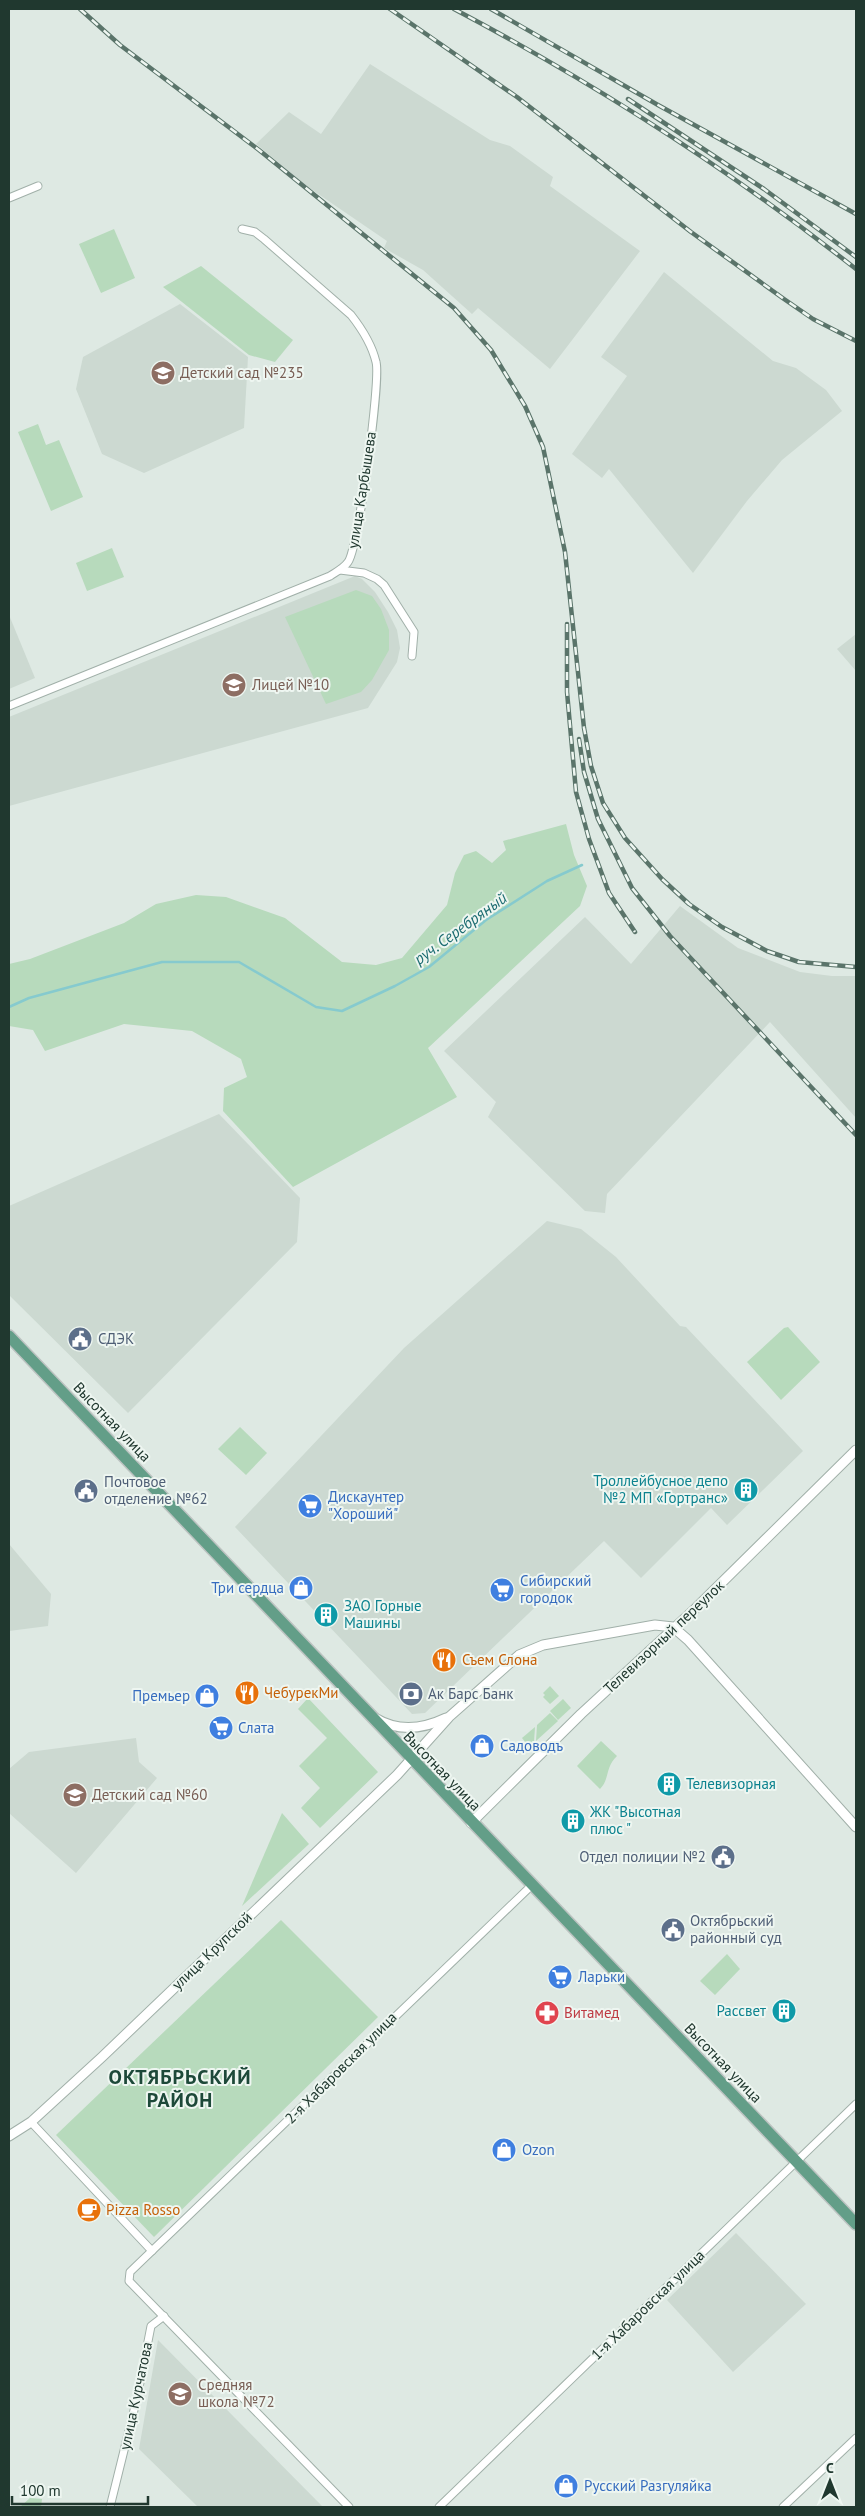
<svg xmlns="http://www.w3.org/2000/svg" width="865" height="2516" font-family="'PT Sans',sans-serif">
<style>
.built{fill:#ccd9d1}
.green{fill:#b7dabc}
.lines{fill:none;stroke-linecap:round;stroke-linejoin:round}
.stream{stroke:#86cace;stroke-width:2.5}
.minor-casing{stroke:#a1b0a9;stroke-width:9}
.tertiary-casing{stroke:#a1b0a9;stroke-width:11}
.primary-casing{stroke:#bcc3c1;stroke-width:14}
.minor{stroke:#fff;stroke-width:7}
.tertiary{stroke:#fff;stroke-width:9}
.primary{stroke:#639e88;stroke-width:11}
.rail-casing{stroke:#5a746a;stroke-width:4.5}
.rail{stroke:#eef6f1;stroke-width:2.5;stroke-dasharray:8;stroke-linecap:butt}
.labels{text-anchor:middle;stroke-width:4;stroke-linejoin:round;paint-order:stroke}
.education-label{font-size:15px;fill:#785e54;stroke:#eef6f1;text-anchor:start}
.street-label{font-size:15px;fill:#20382f;stroke:#eef6f1}
.service-label{font-size:15px;fill:#4e5e75;stroke:#eef6f1;text-anchor:start}
.culture-label{font-size:15px;fill:#0d838f;stroke:#eef6f1;text-anchor:start}
.shop-label{font-size:15px;fill:#366cbe;stroke:#eef6f1;text-anchor:start}
.food-label{font-size:15px;fill:#c56008;stroke:#eef6f1;text-anchor:start}
.health-label{font-size:15px;fill:#be3a42;stroke:#eef6f1;text-anchor:start}
.water-label{font-size:16px;font-style:italic;fill:#1c6c71;stroke:#eef6f1}
.district-label{font-size:20px;font-weight:bold;letter-spacing:1px;fill:#1d4939;stroke:#eef6f1}
</style>
<rect width="100%" height="100%" fill="#dee9e3"/>
<g class="built">
<polygon points="370,64 490,140 510,146 553,177 550,186 640,251 550,369 478,308 472,314 423,270 384,248 387,241 308,187 256,144 289,112 321,134"/>
<polygon points="664,272 773,361 796,368 826,390 842,411 782,460 747,501 693,573 609,469 602,478 572,454 627,376 601,357"/>
<polygon points="180,304 248,357 244,428 144,473 102,454 76,389 83,357"/>
<polygon points="355,576 362,579 375,592 388,612 397,630 400,648 397,662 368,708 9,806 9,717"/>
<polygon points="9,615 35,678 9,689"/>
<polygon points="856,634 856,671 837,649"/>
<polygon points="680,906 738,948 800,972 832,976 856,976 856,1118 770,1022 607,1194 605,1213 585,1211 488,1117 496,1102 444,1051 585,917 631,964"/>
<polygon points="219,1114 300,1198 297,1242 128,1413 9,1295 9,1206"/>
<polygon points="547,1221 581,1229 616,1257 680,1326 686,1327 803,1451 727,1525 711,1508 641,1578 604,1541 425,1713 412,1714 235,1527 404,1348"/>
<polygon points="9,1544 51,1594 48,1626 9,1631"/>
<polygon points="136,1738 139,1762 157,1778 76,1873 9,1813 9,1769 29,1752"/>
<polygon points="736,2233 806,2304 733,2372 667,2300"/>
<polygon points="158,2340 323,2507 198,2507 139,2449"/>
</g>
<g class="green">
<polygon points="114,229 135,278 101,293 79,244"/>
<polygon points="201,266 293,340 275,362 249,355 163,287"/>
<polygon points="38,424 46,445 59,440 83,497 51,511 18,432"/>
<polygon points="112,548 124,577 87,591 76,563"/>
<polygon points="356,590 372,596 381,609 389,630 389,650 372,680 361,692 326,704 285,617"/>
<polygon points="566,824 574,855 587,886 580,906 428,1048 457,1097 293,1187 223,1111 224,1088 247,1077 241,1059 192,1031 124,1024 45,1051 33,1030 9,1026 9,964 30,959 124,923 156,904 196,895 226,897 285,918 342,962 376,965 402,958 447,905 455,873 464,855 476,851 492,863 506,850 503,841"/>
<polygon points="788,1327 820,1362 781,1400 747,1362 784,1328"/>
<polygon points="240,1427 267,1453 246,1475 218,1449"/>
<polygon points="550,1686 559,1696 550,1704 543,1697 545,1695 543,1693"/>
<polygon points="308,1698 378,1772 320,1828 301,1808 320,1788 299,1766 327,1738 298,1709"/>
<polygon points="563,1699 571,1708 558,1720 550,1711"/>
<polygon points="550,1713 558,1721 536,1741 537,1725"/>
<polygon points="535,1727 534,1742 529,1747 522,1738"/>
<path d="M601 1741 617 1756C605 1767 610 1779 600 1789L577 1766Z"/>
<polygon points="282,1813 309,1844 242,1906"/>
<polygon points="281,1920 378,2017 154,2237 56,2135"/>
<polygon points="727,1954 740,1969 715,1995 700,1981"/>
<polygon points="30,2498 42,2499 41,2507 20,2507"/>
</g>
<g class="lines">
<polyline class="stream" points="9,1007 29,998 162,962 239,962 316,1007 342,1011 395,986 429,967 486,920 547,881 582,865"/>
<defs>
<g id="minor">
<polyline points="9,198 38,186"/>
<polyline points="340,570 364,573 377,579 384,585 414,632 412,656"/>
<path d="M9 706 330 576C336 572 344 568 348 562 358 549 381 380 376 362 372 345 362 329 351 315L264 239 255 232 242 229"/>
<polyline points="31,2122 152,2251"/>
<polyline points="110,2507 137,2398 151,2326 164,2316"/>
<polyline points="349,2507 129,2281 130,2272 531,1886"/>
<polyline points="439,2507 856,2104"/>
<polyline points="783,2507 856,2438"/>
</g>
<g id="tertiary">
<path d="M375 1718C398 1732 423 1729 446 1718"/>
<polyline points="471,1823 581,1714 696,1608 856,1450"/>
<polyline points="9,2136 31,2122 102,2057 397,1775 449,1717 519,1655 543,1645 655,1625 673,1627 688,1640 856,1827"/>
</g>
<path id="primary" d="M9 1336C290 1634 573 1929 856 2224"/>
</defs>
<use href="#minor" class="minor-casing"/>
<use href="#tertiary" class="tertiary-casing"/>
<use href="#primary" class="primary-casing"/>
<use href="#minor" class="minor"/>
<use href="#tertiary" class="tertiary"/>
<use href="#primary" class="primary"/>
<defs>
<g id="rail">
<polyline points="80,9 120,45 259,150 454,308 491,350 525,406 543,447 565,552 584,728 591,766 603,803 625,838 662,879 689,904 722,927 767,951 799,962 856,967"/>
<polyline points="390,9 517,97 691,232 784,299 813,319 856,341"/>
<path d="M454 9C596 84 730 170 856 269"/>
<polyline points="491,9 658,105 856,214"/>
<polyline points="628,99 764,189 856,257"/>
<polyline points="567,624 567,692 576,792 589,839 609,893 635,932"/>
<polyline points="579,739 584,772 598,819 632,888 670,936 856,1135"/>
</g>
</defs>
<use href="#rail" class="rail-casing"/>
<use href="#rail" class="rail"/>
</g>
<defs>
<symbol id="school-disc" viewBox="-11 -11 22 22"><circle r="9.5" fill="#8d6e63" stroke="#eef6f1"/><path d="M0-5L7-2L0 1L-7-2ZM-4 1L0 2.5L4 1V4Q0 6-4 4Z" fill="#fff"/></symbol>
<symbol id="civic-disc" viewBox="-11 -11 22 22"><circle r="9.5" fill="#5c6f8a" stroke="#eef6f1"/><path d="M-.6-6.5H3V-4.5H.6V-3L4-1V1h2V6H-6V1h2V-1L-.6-3ZM-1.2 2.5V6h2.4V2.5Z" fill="#fff"/></symbol>
<symbol id="building-disc" viewBox="-11 -11 22 22"><circle r="9.5" fill="#0f9aa8" stroke="#eef6f1"/><path d="M-4-6H4V6H1V3H-1V6H-4ZM-2.5-4.3h1.7v1.8h-1.7ZM.8-4.3h1.7v1.8H.8ZM-2.5-1h1.7V.8h-1.7ZM.8-1h1.7V.8H.8Z" fill="#fff"/></symbol>
<symbol id="supermarket-disc" viewBox="-11 -11 22 22"><circle r="9.5" fill="#3f7fe0" stroke="#eef6f1"/><path d="M-6-5.5h2.5l.6 2H6L4.5 2H-2.5L-4.4-4H-6ZM-1.5 3.2a1.3 1.3 0 1 0 .1 0ZM3 3.2a1.3 1.3 0 1 0 .1 0Z" fill="#fff"/></symbol>
<symbol id="shop-disc" viewBox="-11 -11 22 22"><circle r="9.5" fill="#3f7fe0" stroke="#eef6f1"/><path d="M-5-2.5h2.3a2.7 3.5 0 0 1 5.4 0H5L5.5 6h-11ZM-1.5-2.5h3a1.5 2.3 0 0 0-3 0Z" fill="#fff"/></symbol>
<symbol id="restaurant-disc" viewBox="-11 -11 22 22"><circle r="9.5" fill="#e8710a" stroke="#eef6f1"/><path d="M-5-6h1v4h1v-4h1v4h1v-4h1v5L-1.5 .5V6h-2V.5L-5-1ZM5-6V6H3V1.5H1.5Q1.5-4 5-6Z" fill="#fff"/></symbol>
<symbol id="bank-disc" viewBox="-11 -11 22 22"><circle r="9.5" fill="#5c6f8a" stroke="#eef6f1"/><path d="M-6-4H6V4H-6ZM0-2.3a2.3 2.3 0 1 0 0 4.6a2.3 2.3 0 1 0 0-4.6Z" fill="#fff"/></symbol>
<symbol id="pharmacy-disc" viewBox="-11 -11 22 22"><circle r="9.5" fill="#e0444e" stroke="#eef6f1"/><path d="M-2-6h4v4h4v4h-4v4h-4v-4h-4v-4h4Z" fill="#fff"/></symbol>
<symbol id="cafe-disc" viewBox="-11 -11 22 22"><circle r="9.5" fill="#e8710a" stroke="#eef6f1"/><path d="M-5.5-4.5H6V0H3Q3 3.5 0 3.5H-2.5Q-5.5 3.5-5.5 0ZM3-3.2v2h1.7v-2ZM-6 4.5H4V6H-6Z" fill="#fff"/></symbol>
</defs>
<g fill-rule="evenodd">
<use href="#school-disc" x="149" y="359" width="28" height="28"/>
<use href="#school-disc" x="220" y="671" width="28" height="28"/>
<use href="#civic-disc" x="66" y="1325" width="28" height="28"/>
<use href="#building-disc" x="732" y="1476" width="28" height="28"/>
<use href="#civic-disc" x="72" y="1477" width="28" height="28"/>
<use href="#supermarket-disc" x="296" y="1492" width="28" height="28"/>
<use href="#shop-disc" x="287" y="1574" width="28" height="28"/>
<use href="#supermarket-disc" x="488" y="1576" width="28" height="28"/>
<use href="#building-disc" x="312" y="1601" width="28" height="28"/>
<use href="#restaurant-disc" x="430" y="1646" width="28" height="28"/>
<use href="#restaurant-disc" x="233" y="1679" width="28" height="28"/>
<use href="#bank-disc" x="397" y="1680" width="28" height="28"/>
<use href="#shop-disc" x="193" y="1682" width="28" height="28"/>
<use href="#supermarket-disc" x="207" y="1714" width="28" height="28"/>
<use href="#shop-disc" x="468" y="1732" width="28" height="28"/>
<use href="#building-disc" x="655" y="1770" width="28" height="28"/>
<use href="#school-disc" x="61" y="1781" width="28" height="28"/>
<use href="#building-disc" x="559" y="1807" width="28" height="28"/>
<use href="#civic-disc" x="709" y="1843" width="28" height="28"/>
<use href="#civic-disc" x="659" y="1916" width="28" height="28"/>
<use href="#supermarket-disc" x="546" y="1963" width="28" height="28"/>
<use href="#building-disc" x="770" y="1997" width="28" height="28"/>
<use href="#pharmacy-disc" x="533" y="1999" width="28" height="28"/>
<use href="#shop-disc" x="490" y="2136" width="28" height="28"/>
<use href="#cafe-disc" x="75" y="2196" width="28" height="28"/>
<use href="#school-disc" x="166" y="2380" width="28" height="28"/>
<use href="#shop-disc" x="552" y="2472" width="28" height="28"/>
</g>
<g class="labels">
<g class="education-label">
<text x="180" y="378">Детский сад №235</text>
<text x="252" y="690">Лицей №10</text>
<text x="92" y="1800">Детский сад №60</text>
<text x="198" y="2390">Средняя<tspan x="198" dy="17">школа №72</tspan></text>
</g>
<g class="street-label">
<text transform="translate(362 490) rotate(-81)" y="5">улица Карбышева</text>
<text transform="translate(112 1422) rotate(46)" y="5">Высотная улица</text>
<text transform="translate(664 1637) rotate(-43)" y="5">Телевизорный переулок</text>
<text transform="translate(442 1771) rotate(46)" y="5">Высотная улица</text>
<text transform="translate(212 1951) rotate(-44)" y="5">улица Крупской</text>
<text transform="translate(723 2063) rotate(46)" y="5">Высотная улица</text>
<text transform="translate(341 2068) rotate(-45)" y="5">2-я Хабаровская улица</text>
<text transform="translate(648 2305) rotate(-44)" y="5">1-я Хабаровская улица</text>
<text transform="translate(136 2396) rotate(-78)" y="5">улица Курчатова</text>
</g>
<g class="service-label">
<text x="98" y="1344">СДЭК</text>
<text x="104" y="1487">Почтовое<tspan x="104" dy="17">отделение №62</tspan></text>
<text x="428" y="1699">Ак Барс Банк</text>
<text x="706" y="1862" text-anchor="end">Отдел полиции №2</text>
<text x="690" y="1926">Октябрьский<tspan x="690" dy="17">районный суд</tspan></text>
</g>
<g class="culture-label">
<text x="728" y="1486" text-anchor="end">Троллейбусное депо<tspan x="728" dy="17">№2 МП «Гортранс»</tspan></text>
<text x="344" y="1611">ЗАО Горные<tspan x="344" dy="17">Машины</tspan></text>
<text x="686" y="1789">Телевизорная</text>
<text x="590" y="1817">ЖК "Высотная<tspan x="590" dy="17">плюс "</tspan></text>
<text x="766" y="2016" text-anchor="end">Рассвет</text>
</g>
<g class="shop-label">
<text x="328" y="1502">Дискаунтер<tspan x="328" dy="17">"Хороший"</tspan></text>
<text x="520" y="1586">Сибирский<tspan x="520" dy="17">городок</tspan></text>
<text x="284" y="1593" text-anchor="end">Три сердца</text>
<text x="190" y="1701" text-anchor="end">Премьер</text>
<text x="238" y="1733">Слата</text>
<text x="500" y="1751">Садоводъ</text>
<text x="578" y="1982">Ларьки</text>
<text x="522" y="2155">Ozon</text>
<text x="584" y="2491">Русский Разгуляйка</text>
</g>
<g class="food-label">
<text x="462" y="1665">Съем Слона</text>
<text x="264" y="1698">ЧебурекМи</text>
<text x="106" y="2215">Pizza Rosso</text>
</g>
<g class="health-label">
<text x="564" y="2018">Витамед</text>
</g>
<g class="water-label">
<text transform="translate(460 928) rotate(-36)" y="6">руч. Серебряный</text>
</g>
<g class="district-label">
<text x="180" y="2084">ОКТЯБРЬСКИЙ<tspan x="180" dy="23">РАЙОН</tspan></text>
</g>
</g>
<rect width="865" height="2516" fill="none" stroke="#20382f" stroke-width="20"/>
<g transform="translate(830 2481)" stroke="#eef6f1" stroke-width="4" paint-order="stroke">
<path d="M0-4L9 19L0 12L-9 19Z" fill="#20382f"/>
<text y="-8" font-size="14" font-weight="bold" text-anchor="middle" fill="#20382f">С</text>
</g>
<path d="M12 2496v8h136v-8" fill="none" stroke="#20382f" stroke-width="2.5"/>
<text x="20" y="2496" font-size="15" fill="#20382f" stroke="#eef6f1" stroke-width="4" paint-order="stroke">100 m</text>
</svg>
